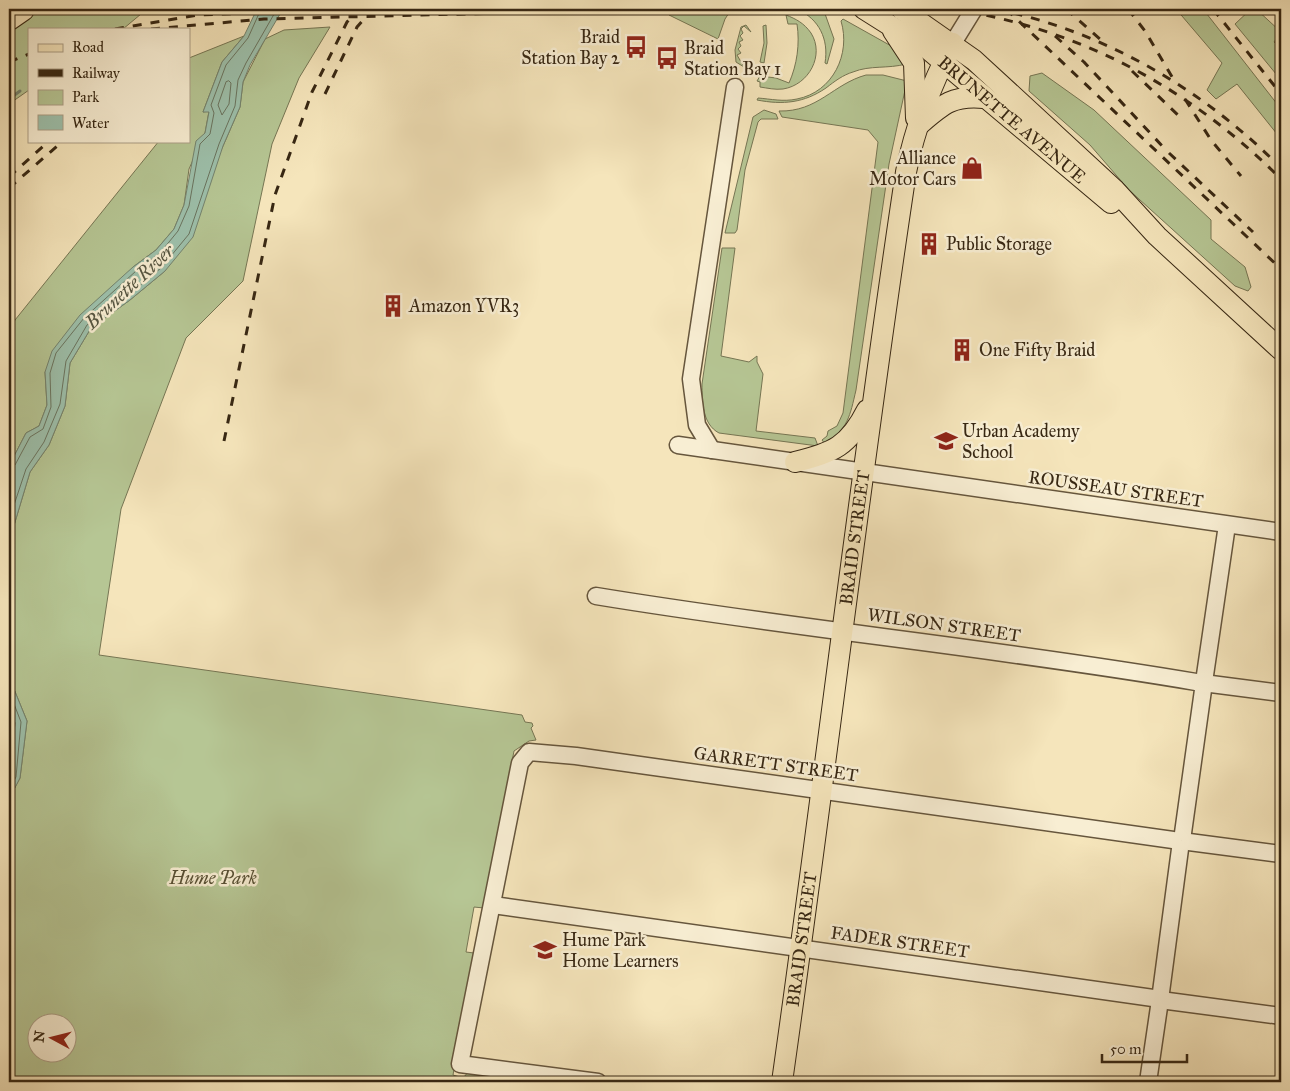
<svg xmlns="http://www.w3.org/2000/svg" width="1290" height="1091" font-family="'IM FELL Great Primer',serif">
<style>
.green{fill:#b6c694;stroke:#767654;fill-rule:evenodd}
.water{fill:#9dc0ab;stroke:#74836e}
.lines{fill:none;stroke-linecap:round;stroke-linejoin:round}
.shore{stroke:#6a745f;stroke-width:1}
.stream{stroke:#74836e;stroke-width:3}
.minor-casing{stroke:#66563d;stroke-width:19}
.major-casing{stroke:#372713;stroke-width:22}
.highway-casing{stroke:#372713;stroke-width:26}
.minor{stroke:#f8eed3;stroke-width:16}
.major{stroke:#f5e5bb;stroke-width:20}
.highway{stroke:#f5e5bb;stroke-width:24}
.rail{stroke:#372713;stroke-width:3;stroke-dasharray:9 9;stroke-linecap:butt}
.labels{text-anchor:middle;stroke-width:5;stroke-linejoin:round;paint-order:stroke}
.poi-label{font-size:18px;fill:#372713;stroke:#f8eed3;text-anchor:start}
.street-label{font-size:18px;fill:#372713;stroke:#f8eed3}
.park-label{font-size:18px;font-style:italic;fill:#574f33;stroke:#f8eed3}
.water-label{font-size:19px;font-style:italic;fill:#565541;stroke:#f8eed3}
</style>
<rect width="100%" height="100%" fill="#f5e5bb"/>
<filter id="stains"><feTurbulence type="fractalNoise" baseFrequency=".004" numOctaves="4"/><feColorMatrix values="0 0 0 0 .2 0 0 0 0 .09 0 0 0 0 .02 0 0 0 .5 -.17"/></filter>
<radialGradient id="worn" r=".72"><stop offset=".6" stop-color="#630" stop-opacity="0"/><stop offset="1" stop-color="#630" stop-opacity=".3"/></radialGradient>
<g class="green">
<polygon points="40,9 147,9 123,29 29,29 29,90 9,104 9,31"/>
<polygon points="663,9 731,9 731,10 725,19 718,39 669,15 671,13"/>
<path d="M797 9H821L824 11 834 39 827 64 825 63C829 39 819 19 797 9Z"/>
<polygon points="1176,9 1203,9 1281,109 1281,139 1237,84 1216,99 1207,90 1222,63"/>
<polygon points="1251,9 1256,9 1281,32 1274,42 1281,49 1281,80 1235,24"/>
<path d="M786 15C796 19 804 23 811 33 825 55 809 85 783 89 775 90 767 88 760 87V82L757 81 760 76 776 78 789 83C797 65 800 44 797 24H788Z"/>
<path d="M843 19 893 47 906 64C888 69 870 65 853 72 843 75 835 81 826 88 804 103 783 105 757 100L758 98C771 99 783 102 797 99 833 92 851 54 841 21Z"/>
<polygon points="746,25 751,32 744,26 741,29 743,33 740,36 743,40 739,42 741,46 738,49 741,53 737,55 744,67 736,62 735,50 741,27"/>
<polygon points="766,25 767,43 764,63 760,62 764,43 763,26"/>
<path d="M330 27 299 78 272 144 243 281 186 338 121 509 99 655 522 715 525 722 532 723 533 726 531 728 536 740 529 741 514 751 484 908 474 907 466 952 474 953 453 1075 463 1078 470 1070 505 1074 504 1082H9V799L20 778 27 721 9 677V542L30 472 49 445 65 406 70 363 91 328 130 300 165 271 223 146 240 107 243 82 265 39 284 30ZM38 1024H68V1054H38Z"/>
<polygon points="244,36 222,62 203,112 209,111 205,133 189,169 184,205 174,229 156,250 133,267 45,372 47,405 39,426 26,433 9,466 9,335 15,320 159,141 189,141 189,58"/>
<polygon points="1042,73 1094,110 1211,220 1211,239 1245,267 1251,287 1248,291 1235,286 1129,190 1090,145 1029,91 1030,76"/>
<path d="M866 75H883L907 81 889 164 856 390C850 416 848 429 825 444L822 440 827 436 828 431 837 426 843 413 878 142 868 130 782 117 779 111C818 112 833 84 866 75Z"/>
<polygon points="764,110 776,114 778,119 761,119 758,122 745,170 737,230 735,233 725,233 753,117"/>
<path d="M722 248H735L721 356 749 362 757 356V362L763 374 756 431 815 438 818 446 719 433C702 424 702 401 702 384Z"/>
</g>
<g class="water">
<polygon points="257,9 283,9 250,65 243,82 240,107 223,146 193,237 165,271 130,300 91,328 70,363 65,406 49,445 30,472 9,542 9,466 26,433 39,426 47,405 45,372 52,351 80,315 133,267 156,250 174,229 184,205 196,141 205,133 209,112 203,112 222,62 244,36"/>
<polygon points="9,677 27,721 20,778 9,799"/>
</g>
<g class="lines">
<g class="shore">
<polygon points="229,81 231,83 229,104 222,115 218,105 226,82"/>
<polyline points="9,467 15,465 30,437 43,429 51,407 50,373 56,353 84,318 136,271 160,253 178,231 189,206 200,144 210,134 214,113 211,105 226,65 248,38 261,9"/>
<polyline points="9,520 26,469 44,442 60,404 66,361 87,325 127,296 161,268 189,234 219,144 235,106 238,80 246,63 277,9"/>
<polyline points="9,691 21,722 16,777 9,789"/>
<polyline points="9,707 15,723 9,776"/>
</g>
<polyline class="stream" points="9,99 20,91"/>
<defs>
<g id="minor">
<polyline points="953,43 974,9"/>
<polyline points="678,445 1281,532"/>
<polyline points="712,450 697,425 691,379 735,87"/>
<path d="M596 596C796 629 997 648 1196 682"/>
<polyline points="1205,675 1227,525"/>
<polyline points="1211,684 1281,693"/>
<polyline points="1183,833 1203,690"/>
<polyline points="1189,842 1281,854"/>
<polyline points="493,905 1153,998"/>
<polyline points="1161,992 1180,849"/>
<polyline points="1168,1001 1281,1016"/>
<polyline points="598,1082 460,1064 520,763 529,752 576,756 1173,840"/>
<polyline points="1148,1082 1159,1007"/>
</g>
<g id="major">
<path id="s1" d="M864 9 929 50 1111 203"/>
<polyline points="901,9 974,60 1114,189 1157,236 1281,350"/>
<polyline points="893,31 914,63 916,118"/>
<path d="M920 124C943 104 953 95 984 98"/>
<path d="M795 462C833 453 849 446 867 410"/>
<path id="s2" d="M782 1082C825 779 860 475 906 172 915 127 931 85 953 43"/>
</g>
<polyline id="highway" points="9,18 22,9"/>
</defs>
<use href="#minor" class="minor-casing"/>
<use href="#major" class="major-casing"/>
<use href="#highway" class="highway-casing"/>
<use href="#minor" class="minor"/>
<use href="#major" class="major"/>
<use href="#highway" class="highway"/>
<g class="rail">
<path d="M951 9C1079 28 1190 88 1281 179"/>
<path d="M996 9C1105 32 1203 89 1281 168"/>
<polyline points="1006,9 1281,269"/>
<polyline points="1066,9 1100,39"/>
<polyline points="1128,9 1145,31 1175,82"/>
<polyline points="1213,9 1281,94"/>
<polyline points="115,29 198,15 356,9"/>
<polyline points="151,29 264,19 659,9"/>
<polyline points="1055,36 1084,62 1165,149"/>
<polyline points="9,62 29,54"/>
<polyline points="1132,71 1179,116"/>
<polyline points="325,94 357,27 370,12"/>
<polyline points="1185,99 1211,140 1241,176"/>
<polyline points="1169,153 1253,232"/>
<polyline points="9,177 49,141"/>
<polyline points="9,188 63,141"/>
<polyline points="224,441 275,195 312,92 347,22 354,14"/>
</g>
</g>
<defs>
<symbol id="bus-bare" viewBox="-9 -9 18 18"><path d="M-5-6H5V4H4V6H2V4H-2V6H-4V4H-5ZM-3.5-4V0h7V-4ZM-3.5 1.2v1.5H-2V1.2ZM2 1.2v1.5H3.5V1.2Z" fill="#8f2418" stroke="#f8eed3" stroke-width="2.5" paint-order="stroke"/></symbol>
<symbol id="shop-bare" viewBox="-9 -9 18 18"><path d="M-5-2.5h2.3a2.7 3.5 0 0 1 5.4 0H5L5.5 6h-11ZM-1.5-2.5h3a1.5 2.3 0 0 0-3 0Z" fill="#8f2418" stroke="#f8eed3" stroke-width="2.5" paint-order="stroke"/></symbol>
<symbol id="building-bare" viewBox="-9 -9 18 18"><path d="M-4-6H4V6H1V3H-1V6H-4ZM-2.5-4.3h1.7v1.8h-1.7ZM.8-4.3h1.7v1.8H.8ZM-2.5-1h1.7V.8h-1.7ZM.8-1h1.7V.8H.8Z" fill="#8f2418" stroke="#f8eed3" stroke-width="2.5" paint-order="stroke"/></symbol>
<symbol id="school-bare" viewBox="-9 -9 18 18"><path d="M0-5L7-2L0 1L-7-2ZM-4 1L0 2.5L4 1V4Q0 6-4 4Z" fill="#8f2418" stroke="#f8eed3" stroke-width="2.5" paint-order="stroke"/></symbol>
</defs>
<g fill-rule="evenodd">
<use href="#bus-bare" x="620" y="31" width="32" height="32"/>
<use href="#bus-bare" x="651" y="42" width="32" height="32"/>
<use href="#shop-bare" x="956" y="152" width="32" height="32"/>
<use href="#building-bare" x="913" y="228" width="32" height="32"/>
<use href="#building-bare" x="377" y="290" width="32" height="32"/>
<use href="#building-bare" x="946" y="334" width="32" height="32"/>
<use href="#school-bare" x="930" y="425" width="32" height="32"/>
<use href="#school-bare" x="529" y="934" width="32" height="32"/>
</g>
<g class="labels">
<g class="poi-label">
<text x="620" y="43" text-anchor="end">Braid<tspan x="620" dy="21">Station Bay 2</tspan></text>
<text x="684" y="54">Braid<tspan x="684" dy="21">Station Bay 1</tspan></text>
<text x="956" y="164" text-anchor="end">Alliance<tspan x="956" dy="21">Motor Cars</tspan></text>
<text x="946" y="250">Public Storage</text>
<text x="409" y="312">Amazon YVR3</text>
<text x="979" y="356">One Fifty Braid</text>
<text x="962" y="437">Urban Academy<tspan x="962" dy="21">School</tspan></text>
<text x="562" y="946">Hume Park<tspan x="562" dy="21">Home Learners</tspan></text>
</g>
<g class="street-label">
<text dy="6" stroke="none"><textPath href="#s1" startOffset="185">BRUNETTE AVENUE</textPath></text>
<text transform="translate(1116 489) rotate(8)" y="6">ROUSSEAU STREET</text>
<text dy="6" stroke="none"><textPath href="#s2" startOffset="549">BRAID STREET</textPath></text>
<text transform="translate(944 625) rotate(8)" y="6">WILSON STREET</text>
<text transform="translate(776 764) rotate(8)" y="6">GARRETT STREET</text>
<text dy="6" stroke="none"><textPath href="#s2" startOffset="144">BRAID STREET</textPath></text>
<text transform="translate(900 942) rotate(8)" y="6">FADER STREET</text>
</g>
<g class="park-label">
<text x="213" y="884">Hume Park</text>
</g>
<g class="water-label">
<text transform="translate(129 286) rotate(-43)" y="7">Brunette River</text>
</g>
</g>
<rect width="1290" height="1091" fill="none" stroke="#f5e5bb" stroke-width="30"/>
<rect x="10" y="10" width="1270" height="1071" fill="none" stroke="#372713" stroke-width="2.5"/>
<rect x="15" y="15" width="1260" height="1061" fill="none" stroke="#372713"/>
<rect x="28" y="28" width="162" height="115" fill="#f8eed3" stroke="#ab9e86"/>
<rect x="38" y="44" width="25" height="8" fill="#f5e5bb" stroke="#ab9e86"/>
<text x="72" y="52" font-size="15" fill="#372713">Road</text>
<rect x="38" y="69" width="25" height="8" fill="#372713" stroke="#ab9e86"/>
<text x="72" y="78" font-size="15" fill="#372713">Railway</text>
<rect x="38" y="90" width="25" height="15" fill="#b6c694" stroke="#ab9e86"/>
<text x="72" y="102" font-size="15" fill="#372713">Park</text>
<rect x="38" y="115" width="25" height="15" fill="#9dc0ab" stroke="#ab9e86"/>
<text x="72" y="128" font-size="15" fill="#372713">Water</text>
<g transform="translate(52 1038) rotate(277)"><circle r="24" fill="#f8eed3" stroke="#ab9e86"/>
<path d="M0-4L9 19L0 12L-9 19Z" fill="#8f2418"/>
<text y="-8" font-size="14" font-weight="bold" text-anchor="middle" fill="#372713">N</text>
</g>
<path d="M1102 1054v8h85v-8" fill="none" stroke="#372713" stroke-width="2.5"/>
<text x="1110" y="1054" font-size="15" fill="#372713" stroke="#f8eed3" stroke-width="4" paint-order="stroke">50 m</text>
<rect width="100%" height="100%" filter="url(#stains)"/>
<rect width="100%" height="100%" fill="url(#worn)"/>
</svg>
